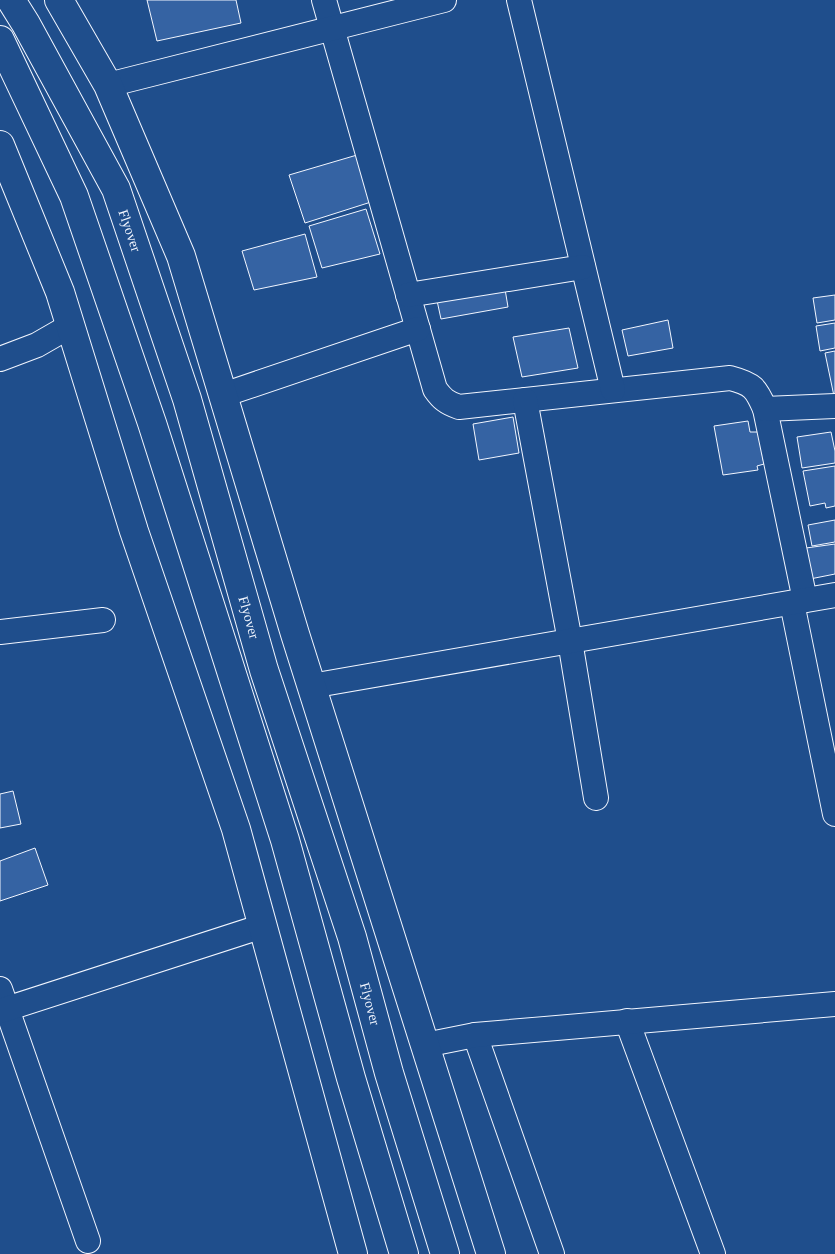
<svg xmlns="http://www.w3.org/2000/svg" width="835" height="1254" font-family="Georgia,serif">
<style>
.building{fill:#3563a3;stroke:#f2f6ff}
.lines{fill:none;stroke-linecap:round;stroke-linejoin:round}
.minor-casing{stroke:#f2f6ff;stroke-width:26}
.major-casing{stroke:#f2f6ff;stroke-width:30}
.highway-casing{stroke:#f2f6ff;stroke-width:30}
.minor{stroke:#1f4e8c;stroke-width:24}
.major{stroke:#1f4e8c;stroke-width:28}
.highway{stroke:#1f4e8c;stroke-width:28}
.labels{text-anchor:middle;stroke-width:4;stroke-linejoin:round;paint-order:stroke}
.street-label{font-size:14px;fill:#f2f6ff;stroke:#1f4e8c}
</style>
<rect width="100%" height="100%" fill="#1f4e8c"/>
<g class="building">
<polygon points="147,0 236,0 241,23 157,41"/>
<polygon points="357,155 371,202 305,223 289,175"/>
<polygon points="366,209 380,254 322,268 309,226"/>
<polygon points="305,234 317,277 254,290 242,251"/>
<polygon points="504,283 508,307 441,319 436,296"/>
<polygon points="835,295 835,320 817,323 813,298"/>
<polygon points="668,320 673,348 628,356 622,330"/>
<polygon points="835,323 835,348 820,351 816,326"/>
<polygon points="569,328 578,368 522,377 513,337"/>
<polygon points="835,351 835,401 825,353"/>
<polygon points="513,417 519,453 479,460 473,424"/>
<polygon points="748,421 750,432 758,432 764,464 757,466 758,470 723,475 714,426"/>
<polygon points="831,432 835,451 835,463 802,468 797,437"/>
<polygon points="835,466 835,506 826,508 825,503 810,506 803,471"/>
<polygon points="835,520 835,542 812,546 808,525"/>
<polygon points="835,544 835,574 810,579 806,548"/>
<polygon points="13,791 21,824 0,828 0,794"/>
<polygon points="35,848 48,885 0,901 0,861"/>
</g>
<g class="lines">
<defs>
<g id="minor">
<path d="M324 0 435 389C442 399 447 403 459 407L730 378C753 384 756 388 765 409L805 600"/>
<polyline points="519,0 613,390"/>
<polyline points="108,85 444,0"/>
<polyline points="408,295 583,267"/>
<polyline points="0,359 37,345 70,326"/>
<polyline points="223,395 418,329"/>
<polyline points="525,400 570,641 596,798"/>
<polyline points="765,409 835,406"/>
<polyline points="792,603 835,814"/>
<polyline points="0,632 103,620"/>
<polyline points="311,686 835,595"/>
<polyline points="0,989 88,1241"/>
<polyline points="0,1011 263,926"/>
<polyline points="627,1021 713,1254"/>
<polyline points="475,1035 552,1254"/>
<polyline points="425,1045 475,1035 835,1004"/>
</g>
<g id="major">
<polyline points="59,0 108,85 181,256 295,634 491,1254"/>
<polyline points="0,145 60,292 134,531 236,829 353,1254"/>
</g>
<g id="highway">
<path id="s1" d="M11 0 26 24 116 189 187 399 264 670 352 937 389 1073 445 1254"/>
<polyline points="0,40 74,196 152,423 285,840 351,1078 404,1254"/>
</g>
</defs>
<use href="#minor" class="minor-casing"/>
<use href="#major" class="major-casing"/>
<use href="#highway" class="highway-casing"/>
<use href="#minor" class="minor"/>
<use href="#major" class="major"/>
<use href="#highway" class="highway"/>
</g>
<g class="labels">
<g class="street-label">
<text dy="5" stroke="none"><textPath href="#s1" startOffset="260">Flyover</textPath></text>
<text dy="5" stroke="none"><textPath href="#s1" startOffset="665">Flyover</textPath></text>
<text dy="5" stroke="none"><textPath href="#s1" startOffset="1070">Flyover</textPath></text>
</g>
</g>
</svg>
